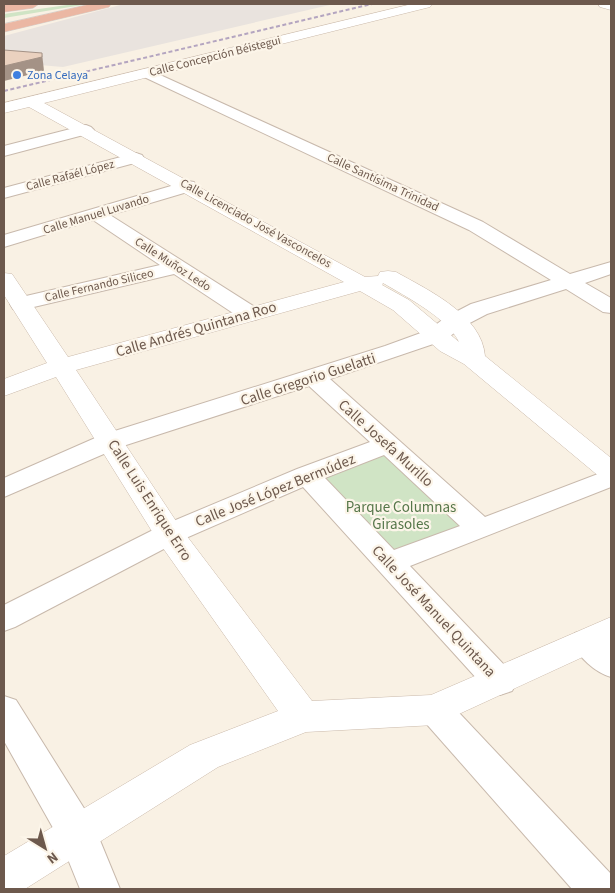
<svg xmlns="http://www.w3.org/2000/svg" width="615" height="893" font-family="'Source Sans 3',sans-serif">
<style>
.industrial{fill:#e9e3de}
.green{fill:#d0e4c5}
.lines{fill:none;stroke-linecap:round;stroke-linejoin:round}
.street-casing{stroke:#c8b9ac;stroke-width:2}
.secondary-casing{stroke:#cbbaab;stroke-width:1}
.highway-casing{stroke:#d6d1cd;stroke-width:1}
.street{fill:#fff;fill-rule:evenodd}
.secondary{fill:#fff;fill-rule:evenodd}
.highway{fill:#ebb7a3;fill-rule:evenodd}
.rail{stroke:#b4a5c0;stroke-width:2;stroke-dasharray:4 2.5;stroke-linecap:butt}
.shaded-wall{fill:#a49286}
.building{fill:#ead1bf;stroke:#a49286}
.shop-dot{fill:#3f7fe0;stroke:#fcf5e9;stroke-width:2}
.labels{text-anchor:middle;stroke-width:4.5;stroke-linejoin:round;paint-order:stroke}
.far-street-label{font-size:12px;fill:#6d594d;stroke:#fcf5e9}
.far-shop-label{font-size:12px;fill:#366cbe;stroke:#fcf5e9;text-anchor:start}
.street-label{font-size:15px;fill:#6d594d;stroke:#fcf5e9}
.park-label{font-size:15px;fill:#56774a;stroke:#fcf5e9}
</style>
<rect width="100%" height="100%" fill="#f9f1e4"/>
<polygon class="industrial" points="124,4 334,4 63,67 4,62 4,36"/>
<g class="green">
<polygon points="74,4 88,4 4,18 4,14"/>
<polygon points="381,450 470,530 390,555 316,475"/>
</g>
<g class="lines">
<defs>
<g id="street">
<path d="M147 69 483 222 570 274 611 262V274L585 283 611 298V313L603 312 566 289 487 314 462 327 445 340 330 379 485 517 611 469V487L410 566 512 673 517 682 512 691 500 695 488 691 303 487 179 541 15 627 4 631V605L159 527 297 469 370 442 309 386 120 447 4 497V478L102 435 385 346 429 330 446 317 471 304 551 280 469 230 142 76 140 73ZM384 455 460 526 394 550 325 478Z"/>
<polygon points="86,125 91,127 94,130 91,133 4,156 4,146"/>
<polygon points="136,153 142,155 144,158 142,161 4,198 4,188"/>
<polygon points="188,181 194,182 197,186 194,190 110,215 258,309 261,314 258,319 250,321 242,319 174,274 21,310 13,309 10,304 13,299 160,265 93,220 4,247 4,235"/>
<path d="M587 630 599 633 611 644V677C594 672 579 657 571 642L575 633Z"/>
<polygon points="4,696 16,700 92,821 120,889 80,889 61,842 4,741"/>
<polygon points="435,696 447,700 611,874 611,889 572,889 423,720 417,710 423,700"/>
</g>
<g id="secondary">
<path d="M412 4H432L430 7 44 103 365 277 378 276 380 272 388 271 396 272C428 290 482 315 485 356L611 458V481L601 478 464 364 440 351 393 310 360 291 76 370 180 527 312 701 431 695 611 617V644L435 725 306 732 218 767 25 889H4V856L190 745 278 711 158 541 56 377 4 396V379L47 363 4 295V273L12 274 68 357 344 282 29 107 4 113V103ZM383 283C405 296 449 319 459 342L409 300 382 285Z"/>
<polygon points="598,4 611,4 611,10 600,7"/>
</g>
<g id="highway">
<polygon points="4,4 39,4 33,8 4,12"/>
<polygon points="91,4 111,4 109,7 4,32 4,24"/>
</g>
</defs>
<use href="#street" class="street-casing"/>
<use href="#secondary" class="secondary-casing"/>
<use href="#highway" class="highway-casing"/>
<use href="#street" class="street"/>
<use href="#secondary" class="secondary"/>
<use href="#highway" class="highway"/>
<polyline class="rail" points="4,91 372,4"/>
</g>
<polygon class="shaded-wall" points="42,53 44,71 4,81 4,66"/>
<polygon class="building" points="4,50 42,53 42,57 4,66"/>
<circle class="shop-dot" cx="17" cy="75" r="5"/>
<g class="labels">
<g class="far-street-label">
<text transform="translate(215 56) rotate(-14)" y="4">Calle Concepción Béistegui</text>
<text transform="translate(70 175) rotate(-15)" y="4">Calle Rafaél López</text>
<text transform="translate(383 182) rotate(25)" y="4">Calle Santísima Trinidad</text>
<text transform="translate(96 214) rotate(-17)" y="4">Calle Manuel Luvando</text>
<text transform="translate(256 223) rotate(29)" y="4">Calle Licenciado José Vasconcelos</text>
<text transform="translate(173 264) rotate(33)" y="4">Calle Muñoz Ledo</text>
<text transform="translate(99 285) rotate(-13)" y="4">Calle Fernando Siliceo</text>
</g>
<g class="far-shop-label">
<text x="27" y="79">Zona Celaya</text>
</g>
<g class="street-label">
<text transform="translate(196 329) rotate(-16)" y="5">Calle Andrés Quintana Roo</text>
<text transform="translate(308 379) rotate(-18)" y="5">Calle Gregorio Guelatti</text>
<text transform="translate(386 443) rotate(42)" y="5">Calle Josefa Murillo</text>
<text transform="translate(275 490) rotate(-22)" y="5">Calle José López Bermúdez</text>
<text transform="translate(150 500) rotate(57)" y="5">Calle Luis Enrique Erro</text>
<text transform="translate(434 611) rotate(47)" y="5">Calle José Manuel Quintana</text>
</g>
<g class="park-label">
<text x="401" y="512">Parque Columnas<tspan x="401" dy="17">Girasoles</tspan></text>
</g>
</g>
<rect width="615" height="893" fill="none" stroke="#6d594d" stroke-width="10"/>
<g transform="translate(45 848) rotate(143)" stroke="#fcf5e9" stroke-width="4" paint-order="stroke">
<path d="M0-4L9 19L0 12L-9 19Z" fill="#6d594d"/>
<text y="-8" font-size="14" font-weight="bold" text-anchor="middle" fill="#6d594d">N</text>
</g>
</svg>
